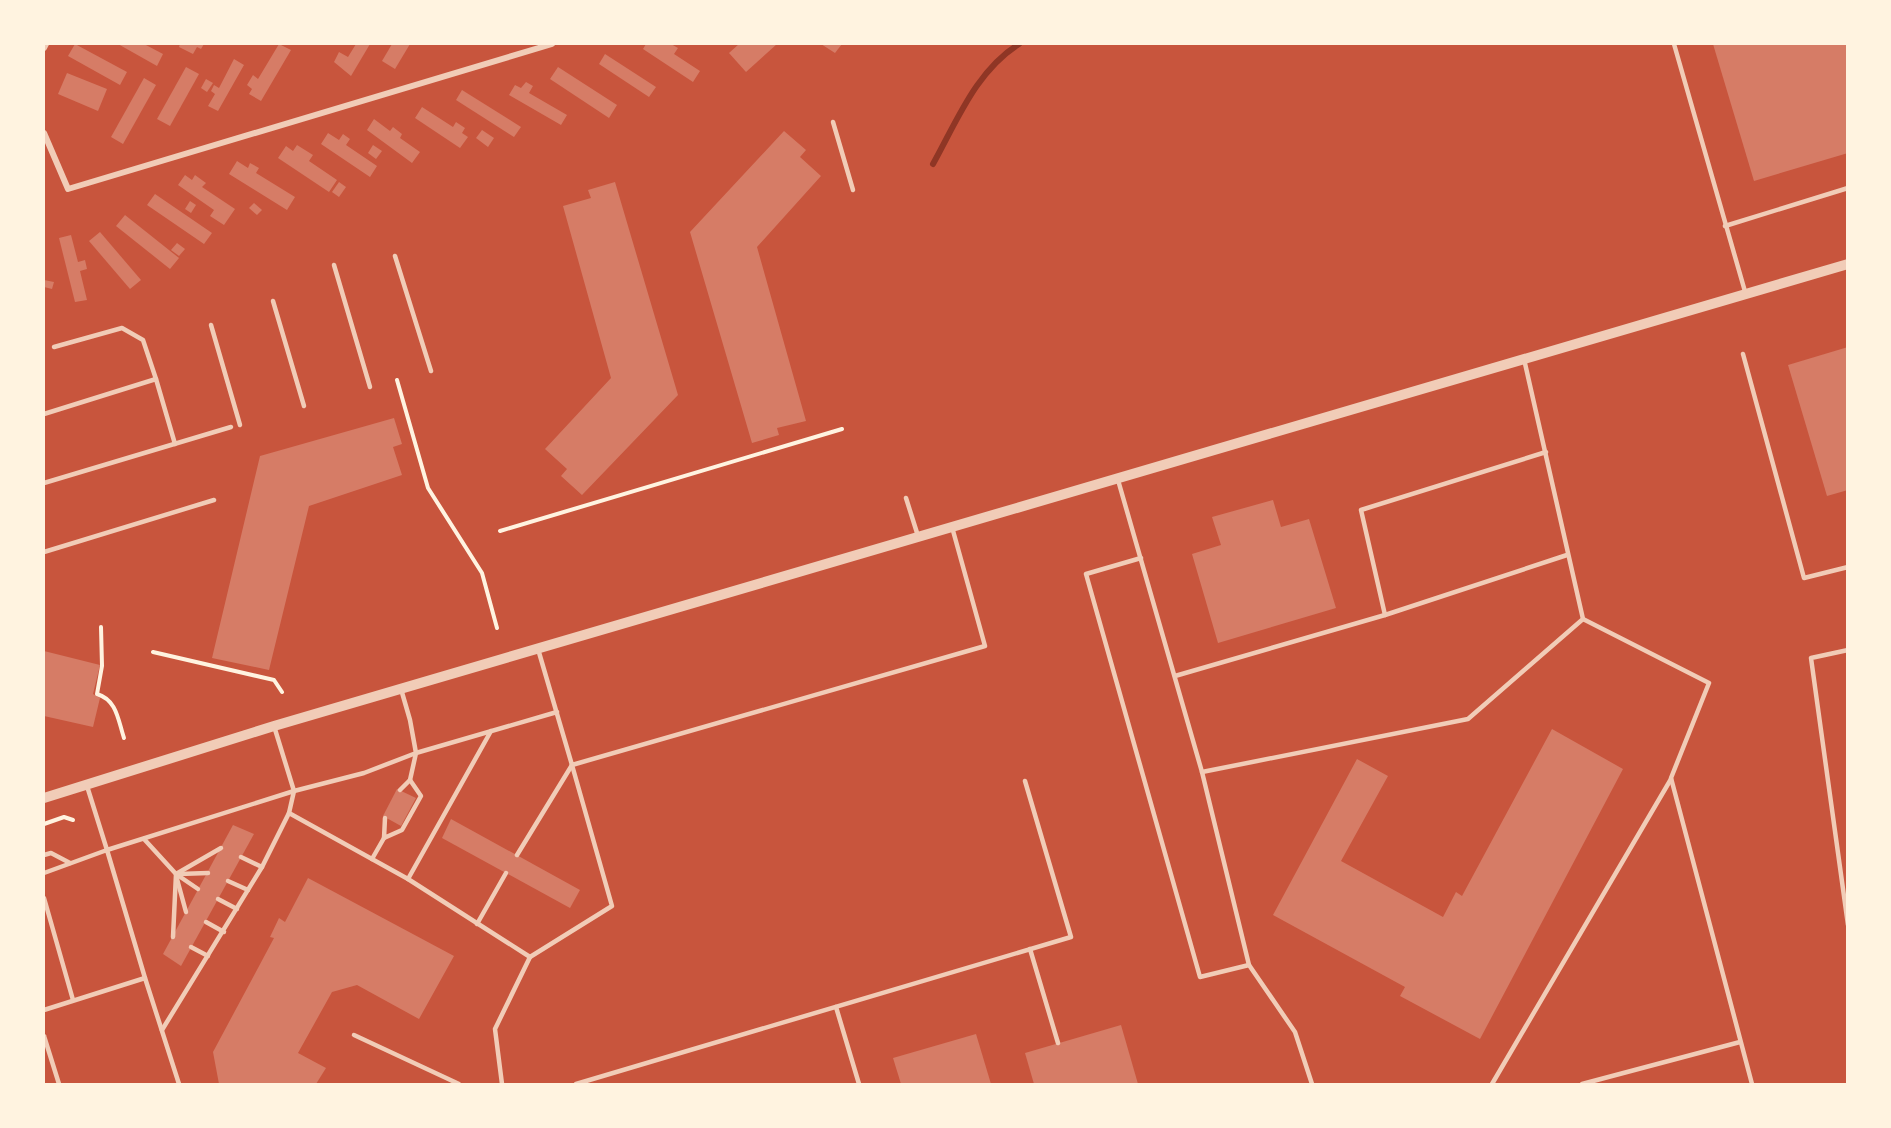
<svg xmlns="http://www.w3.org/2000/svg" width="1891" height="1128" font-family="Helvetica,sans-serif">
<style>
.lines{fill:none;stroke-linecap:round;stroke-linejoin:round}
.stream{stroke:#8f3625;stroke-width:6}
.building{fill:#d67c66}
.path{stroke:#fff3e0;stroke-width:4}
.service{stroke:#f1ccb7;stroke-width:4.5}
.minor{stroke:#f1ccb7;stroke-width:6}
.tertiary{stroke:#f1ccb7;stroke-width:10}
</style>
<rect width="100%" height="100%" fill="#c8553d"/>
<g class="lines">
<path class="stream" d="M933 164C957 121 976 71 1019 44"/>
</g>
<g class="building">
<polygon points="75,44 127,72 120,85 68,56"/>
<polygon points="118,44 144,44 163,54 157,66"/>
<polygon points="180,44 204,44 201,49 197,47 193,54 179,47"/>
<polygon points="279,44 291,50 261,101 249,94 252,89 247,85 253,75 258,79"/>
<polygon points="356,44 370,44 351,76 334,62 339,52 348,57"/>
<polygon points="392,44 410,44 395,69 382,61"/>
<polygon points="646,44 671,44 678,48 674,54 700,71 693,82 643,49"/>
<polygon points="739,44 777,44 746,72 729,53"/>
<polygon points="821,44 842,44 835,53"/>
<polygon points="1713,44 1848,44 1848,153 1754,181"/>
<polygon points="605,54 656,87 649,97 599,64"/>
<polygon points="234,59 244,65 218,111 208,106 215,94 211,91 214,85 219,88"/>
<polygon points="186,67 199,74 170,126 157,119"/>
<polygon points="558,67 617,105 609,118 550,79"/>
<polygon points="67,73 107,89 98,111 58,94"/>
<polygon points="144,78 156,85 123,144 111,137"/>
<polygon points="206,79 213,83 207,92 201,88"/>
<polygon points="526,82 533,86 529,93 567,115 561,125 509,95 515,85 521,88"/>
<polygon points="462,90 521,127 514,137 456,100"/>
<polygon points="422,107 453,127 456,122 465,128 462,133 468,137 460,148 415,118"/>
<polygon points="374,119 390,131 393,127 402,134 400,138 420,152 412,163 367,130"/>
<polygon points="482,130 494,138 488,147 476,138"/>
<polygon points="784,131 806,150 800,157 821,176 757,247 806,421 777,428 779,435 752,443 690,232"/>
<polygon points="328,133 339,140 343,134 350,139 346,145 377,166 370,177 321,144"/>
<polygon points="297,145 313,155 309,161 337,180 329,192 278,158 286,146 293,151"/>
<polygon points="373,145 382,151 376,159 368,153"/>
<polygon points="237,161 248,168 250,163 259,168 256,173 295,197 287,210 229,174"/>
<polygon points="185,175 192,180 195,175 206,183 202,187 235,209 224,225 210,216 214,210 178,185"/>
<polygon points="339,182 346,187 339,197 332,192"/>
<polygon points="615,182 678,395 582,495 561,476 567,469 545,449 611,378 563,206 591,198 588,190"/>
<polygon points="155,194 212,233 204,244 147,205"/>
<polygon points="190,201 196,205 191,213 185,209"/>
<polygon points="254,203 262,210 257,215 249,208"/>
<polygon points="125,215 179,258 170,269 116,226"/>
<polygon points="100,232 141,280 130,289 89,241"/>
<polygon points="71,235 78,262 85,260 87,269 80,271 87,300 75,302 59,238"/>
<polygon points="177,243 185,249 179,256 171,250"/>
<polygon points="44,280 54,282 52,289 44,287"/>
<polygon points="1848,347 1848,490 1827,496 1788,365"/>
<polygon points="394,418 402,444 393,447 402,475 309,506 269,670 212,658 260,456"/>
<polygon points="1273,500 1281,527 1309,519 1336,608 1218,643 1192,554 1221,545 1212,517"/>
<polygon points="44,651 100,665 93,694 100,698 93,727 44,716"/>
<polygon points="1552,729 1623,769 1480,1039 1400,996 1405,987 1273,915 1357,759 1388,776 1341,861 1443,917 1456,892 1462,896"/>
<polygon points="397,789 416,798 401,826 383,816"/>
<polygon points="451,819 580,890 570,908 442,838"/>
<polygon points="233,825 254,834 181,966 163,954"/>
<polygon points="308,878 454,956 419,1019 357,985 332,992 298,1053 326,1068 316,1084 219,1084 213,1052 274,938 270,937 279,918 285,922"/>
<polygon points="1121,1025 1138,1084 1034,1084 1025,1053"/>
<polygon points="976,1034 991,1084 901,1084 893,1058"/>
</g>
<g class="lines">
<g class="path">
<polyline points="397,380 428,488 482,573 497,628"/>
<polyline points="500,531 842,429"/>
<path d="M101 627 102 666 97 694C117 700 118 720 124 738"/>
<polyline points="153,652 274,680 282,692"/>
<polyline points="44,824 64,817 73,820"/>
</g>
<g class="service">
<polyline points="1674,44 1746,295"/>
<polyline points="833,122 853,190"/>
<polyline points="1725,226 1848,188"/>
<polyline points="395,256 431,371"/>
<polyline points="334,265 370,387"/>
<polyline points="273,301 304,406"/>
<polyline points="211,325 240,425"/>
<polyline points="54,347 122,328 143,340 156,379"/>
<polyline points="1743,354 1804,578 1848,567"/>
<polyline points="44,414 156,379 175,444"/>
<polyline points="1546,452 1361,510 1385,615 1567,555"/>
<polyline points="1118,480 1202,772 1249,965 1295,1032 1312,1084"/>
<polyline points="44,483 231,427"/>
<polyline points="906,498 918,536"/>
<polyline points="44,552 214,500"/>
<polyline points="1141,558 1086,574 1200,977 1249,965"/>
<polyline points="1583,619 1709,683 1671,778 1752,1084"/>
<polyline points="538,649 572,765 985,646 952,527"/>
<polyline points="1848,650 1811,658 1848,925"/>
<polyline points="1175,676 1385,615"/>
<polyline points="1202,772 1468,719 1583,619 1524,359"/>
<polyline points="87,786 107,850 294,791 364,773 416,753 410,720 401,689"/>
<polyline points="400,790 410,780 416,753 557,712"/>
<polyline points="289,813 408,879 530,957 495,1029 502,1084"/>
<polyline points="385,818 384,838 402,830 421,796 410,780"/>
<polyline points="144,839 176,874 173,937"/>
<polyline points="44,855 51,853 70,863"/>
<polyline points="517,855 572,765"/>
<polyline points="241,857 262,867"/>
<polyline points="372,859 384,838"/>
<polyline points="44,873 107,850 145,978"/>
<polyline points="176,874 221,848"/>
<polyline points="176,874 198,889"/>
<polyline points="179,874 208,873"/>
<polyline points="177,879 186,912"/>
<polyline points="408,879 491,731"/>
<polyline points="228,881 248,890"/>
<polyline points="44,898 73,1000"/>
<polyline points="218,899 237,909"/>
<polyline points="206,922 224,932"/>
<polyline points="477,924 506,873"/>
<polyline points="191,947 208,956"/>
<polyline points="1030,949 1058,1043"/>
<polyline points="530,957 612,906 572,765"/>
<polyline points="836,1007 859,1084"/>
<polyline points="44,1010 145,978 179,1084"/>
<polyline points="162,1030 262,867 289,813 294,791 274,726"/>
<polyline points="354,1035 459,1084"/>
<polyline points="44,1036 59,1084"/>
<polyline points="576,1084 1071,937 1025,781"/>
<polyline points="1492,1084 1671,779"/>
<polyline points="1582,1084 1740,1042"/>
</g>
<g class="minor">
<polyline points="44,48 46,44"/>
<polyline points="44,133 68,189 552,44"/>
</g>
<polyline class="tertiary" points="44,798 274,726 1848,264"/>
</g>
<rect width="1891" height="1128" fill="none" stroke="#fff3e0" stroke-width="90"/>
</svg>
